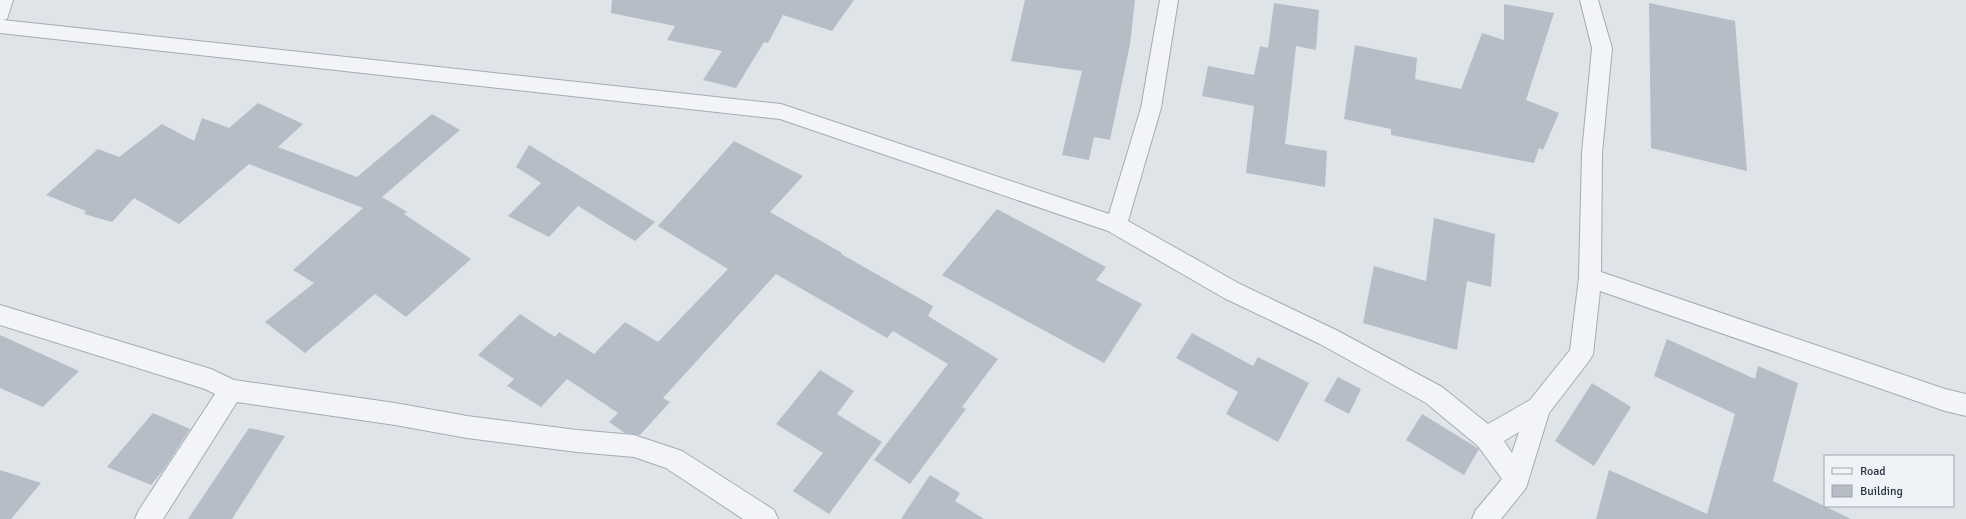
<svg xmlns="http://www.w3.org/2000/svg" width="1966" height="519" font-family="Signika,sans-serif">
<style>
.building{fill:#b6bdc7}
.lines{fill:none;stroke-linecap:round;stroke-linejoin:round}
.street-casing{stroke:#a4abb4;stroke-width:2}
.street{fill:#f2f4f7;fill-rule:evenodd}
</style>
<rect width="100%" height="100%" fill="#dfe4e9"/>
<g class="building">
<polygon points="612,0 854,0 832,31 783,15 768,43 764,42 736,88 703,80 722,51 667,40 675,26 611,13"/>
<polygon points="1025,0 1135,0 1130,44 1110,140 1094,137 1089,160 1062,155 1082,71 1011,61"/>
<polygon points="1274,3 1319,10 1316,50 1296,46 1285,144 1327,151 1325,187 1246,173 1254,106 1202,96 1208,66 1254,75 1260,46 1268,48"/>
<polygon points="1649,3 1735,21 1747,171 1651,148"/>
<polygon points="1504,4 1554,13 1526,100 1559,113 1543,150 1539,148 1534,163 1391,135 1391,129 1344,119 1355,45 1417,58 1415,79 1461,89 1482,33 1504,40"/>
<polygon points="258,103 303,124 278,147 357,177 432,114 460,130 382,197 407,212 404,214 471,259 406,317 375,294 305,353 265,322 314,283 293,270 363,208 249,164 179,224 134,198 112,222 84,214 86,211 46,195 98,149 119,157 162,124 194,141 202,118 229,128"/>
<polygon points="734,141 803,176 770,212 842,253 841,254 933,306 928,316 998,359 962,407 966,409 910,484 874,460 948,364 893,331 887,338 776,274 663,398 670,402 640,435 625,433 609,422 618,413 567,379 541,407 507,386 514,379 478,355 520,314 555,337 559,332 594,354 625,322 658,342 728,269 658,226"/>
<polygon points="529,145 655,222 635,241 578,206 549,237 508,216 541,183 516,167"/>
<polygon points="997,209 1106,267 1096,280 1142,304 1104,363 942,275"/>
<polygon points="1434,218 1495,234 1491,287 1467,281 1457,350 1363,323 1374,266 1426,281"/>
<polygon points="1192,333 1253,366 1258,357 1309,383 1278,442 1226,414 1238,392 1176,358"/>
<polygon points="0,335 79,371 43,407 0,388"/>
<polygon points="1667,339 1755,379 1758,366 1798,383 1773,481 1851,519 1596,519 1609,470 1707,514 1735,414 1654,376"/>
<polygon points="820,370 854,391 837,414 882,442 829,514 793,491 823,453 776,424"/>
<polygon points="1338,377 1361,389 1349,414 1324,401"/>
<polygon points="1592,383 1631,407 1594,466 1555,441"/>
<polygon points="153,413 190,429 162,472 151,485 107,467"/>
<polygon points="1422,414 1479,449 1464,475 1406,440"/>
<polygon points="249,428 285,436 232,519 188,519"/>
<polygon points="0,470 41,483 11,519 0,519"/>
<polygon points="930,475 960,493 955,501 984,519 901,519"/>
</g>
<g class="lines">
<defs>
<g id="street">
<path d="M0 0H13L7 19 3 20 781 104 1109 214 1141 108 1160 0H1178L1161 108 1128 221 1240 284 1336 330 1442 387 1488 424 1530 400 1570 350 1579 278 1582 153 1592 48 1580 0H1598L1612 48 1602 153 1601 272 1945 389 1966 394V416L1945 411 1600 291 1593 354 1589 361 1549 413 1526 488 1501 519H1472L1476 510 1502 479 1478 446 1426 403 1320 344 1224 298 1108 231 780 119 0 33ZM1519 432 1512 453 1504 441Z"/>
<polygon points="0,305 211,369 234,380 395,403 467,416 577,430 634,435 682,451 774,510 778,519 743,519 666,468 634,457 577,452 467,438 395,425 237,402 163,519 135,519 139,510 215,394 205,389 0,325"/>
</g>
</defs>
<use href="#street" class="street-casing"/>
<use href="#street" class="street"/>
</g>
<rect x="1824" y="455" width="130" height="52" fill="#eff2f7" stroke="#9fa5af"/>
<rect x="1832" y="468" width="20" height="6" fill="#f2f4f7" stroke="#9fa5af"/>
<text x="1860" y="475" font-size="12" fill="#273242">Road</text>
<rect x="1832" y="485" width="20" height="12" fill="#b6bdc7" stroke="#9fa5af"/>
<text x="1860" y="495" font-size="12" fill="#273242">Building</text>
</svg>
